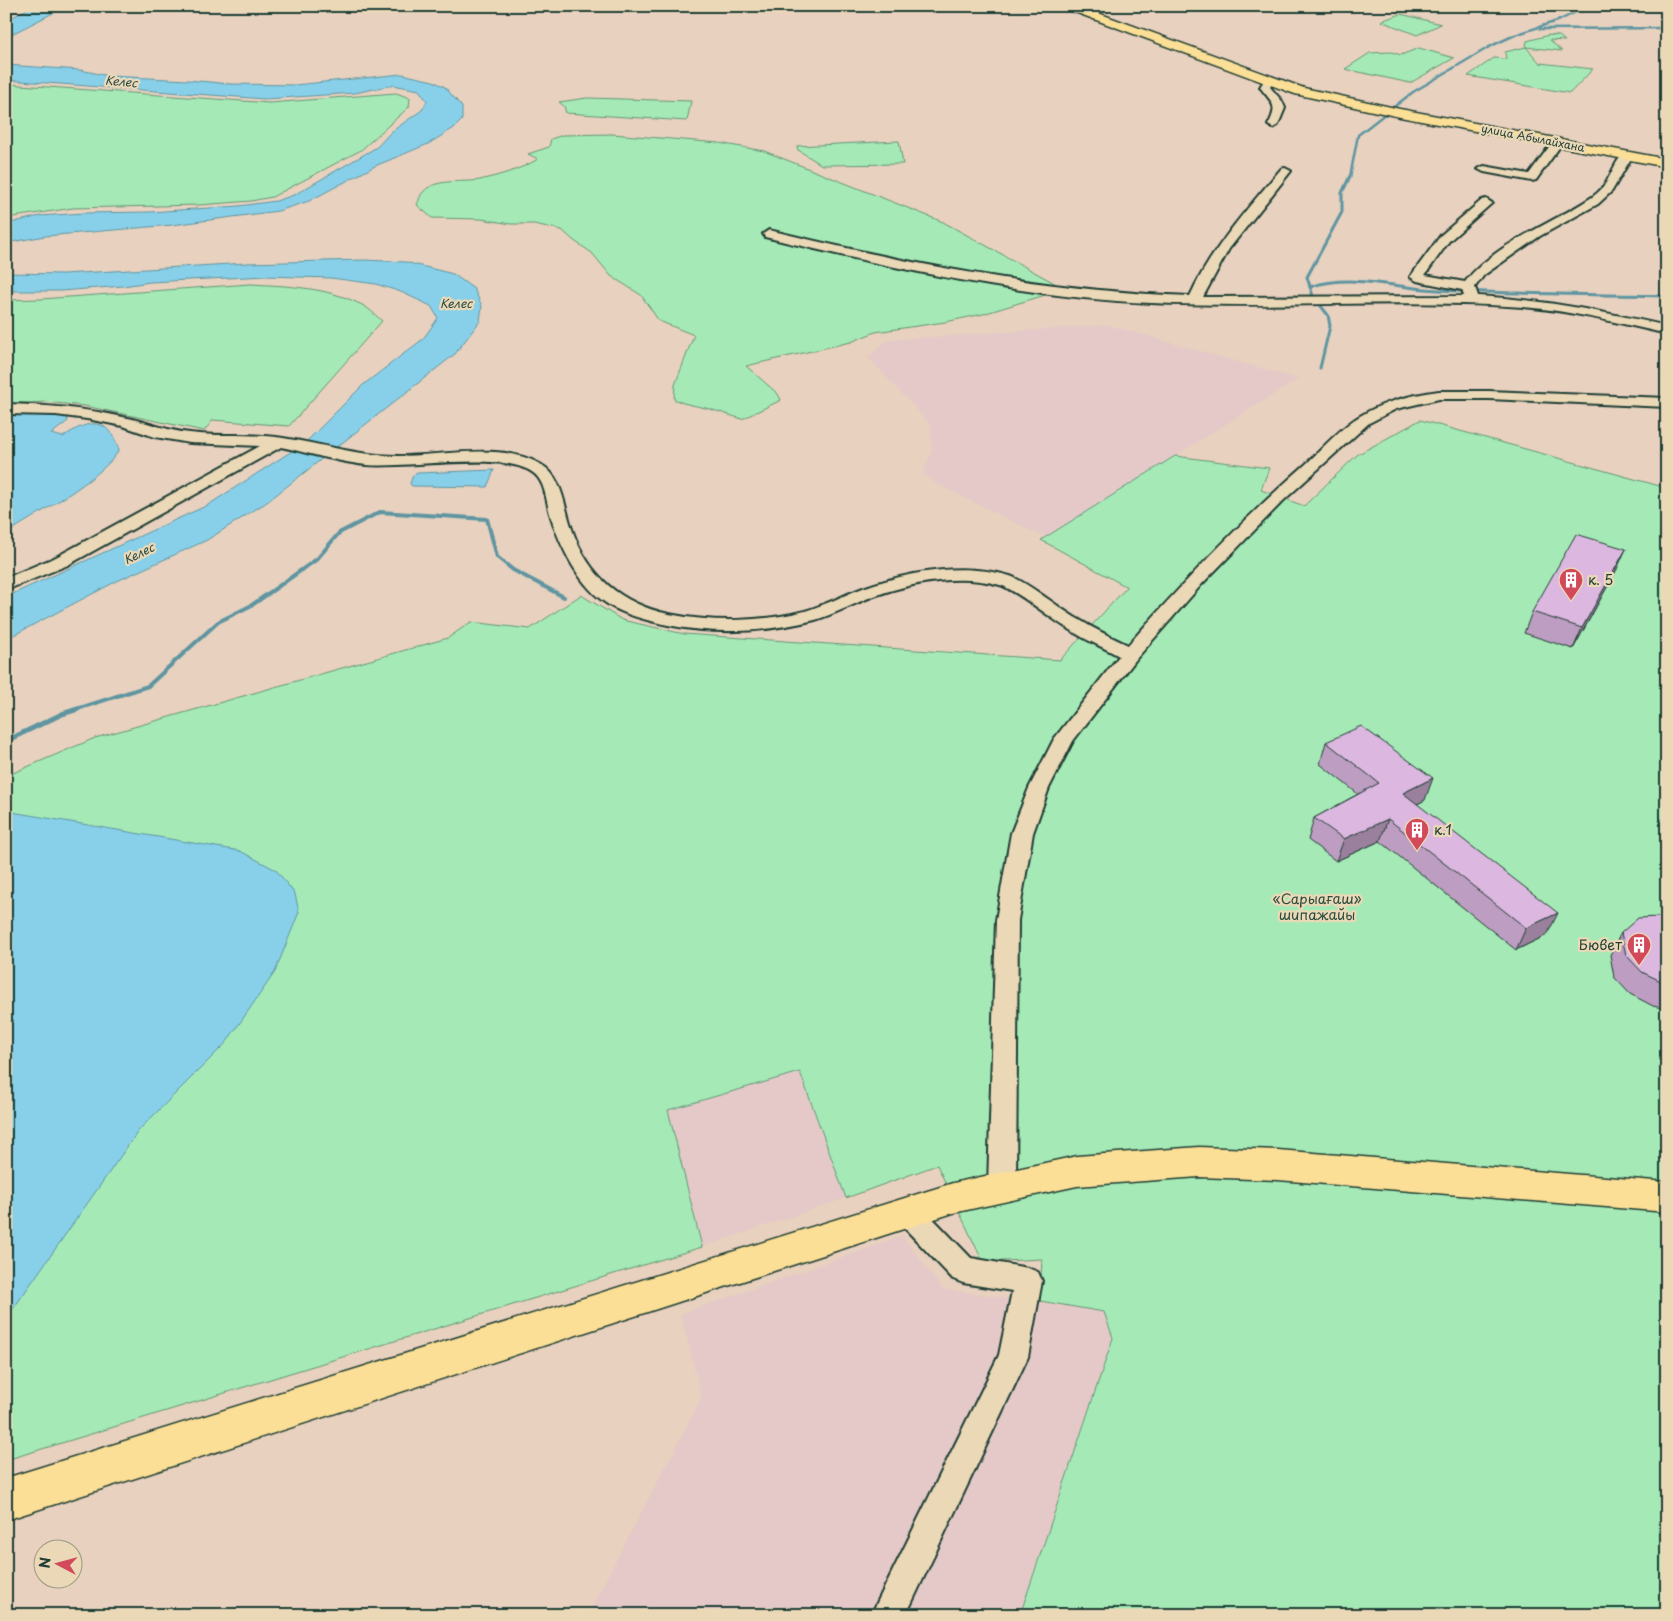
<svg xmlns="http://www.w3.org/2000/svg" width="1673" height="1621" font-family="'Playpen Sans',sans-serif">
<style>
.built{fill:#e4c9c8}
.green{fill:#a5eab6;stroke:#629475}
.water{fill:#88d0e9;stroke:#5e95a1}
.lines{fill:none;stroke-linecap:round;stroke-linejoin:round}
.stream-far3{stroke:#5e95a1;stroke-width:2.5}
.stream-far2{stroke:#5e95a1;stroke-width:3}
.stream-far1{stroke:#5e95a1;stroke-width:4}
.stream{stroke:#5e95a1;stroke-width:5}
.minor-casing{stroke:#1f3d34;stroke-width:4}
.major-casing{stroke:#1f3d34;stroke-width:3}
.minor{fill:#ebd8b6;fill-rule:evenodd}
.major{fill:#fbdf96;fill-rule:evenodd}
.wall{fill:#bd9dc1;stroke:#1f3d34}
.shaded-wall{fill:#9a809d;stroke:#1f3d34}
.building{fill:#dcb7e0;stroke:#1f3d34}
.labels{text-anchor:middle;stroke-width:4.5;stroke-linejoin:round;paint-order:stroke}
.far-street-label{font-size:11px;fill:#1f3d34;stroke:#ebd8b6}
.far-water-label{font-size:12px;font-style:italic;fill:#2a4c46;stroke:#ebd8b6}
.poi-label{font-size:14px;fill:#1f3d34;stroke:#ebd8b6;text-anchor:start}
.park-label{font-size:14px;fill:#2c4e41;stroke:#ebd8b6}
</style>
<rect width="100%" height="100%" fill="#e8d1be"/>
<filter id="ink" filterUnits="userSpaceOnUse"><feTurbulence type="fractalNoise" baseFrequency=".02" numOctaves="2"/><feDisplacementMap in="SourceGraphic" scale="10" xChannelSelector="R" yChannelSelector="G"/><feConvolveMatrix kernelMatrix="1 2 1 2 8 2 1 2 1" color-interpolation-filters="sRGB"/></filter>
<g filter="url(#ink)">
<g class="built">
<polygon points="1108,325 1298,379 1045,537 937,484 923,474 932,451 930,424 868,357 888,340"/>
<polygon points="800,1072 846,1198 702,1247 667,1110"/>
<polygon points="903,1236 942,1289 1104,1311 1113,1338 1020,1615 587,1615 702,1398 681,1314"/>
</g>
<g class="green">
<polygon points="1401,14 1441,24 1417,35 1381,21"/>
<polygon points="1549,35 1559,36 1565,41 1549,40 1562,51 1526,47 1540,63 1593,69 1570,93 1468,76 1494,58 1506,59 1505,52 1526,47 1527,41"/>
<polygon points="1419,48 1454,58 1410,83 1345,69 1370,53 1391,52 1401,55"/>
<polygon points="6,84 270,103 396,93 410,98 409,107 361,150 272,197 251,201 199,205 73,208 6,218"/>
<polygon points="587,98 691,101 687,121 566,113 564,106 559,102"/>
<path d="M612 134 719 143 764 151 943 222 1058 285 1055 292 983 314 945 322 875 332 851 342 746 366 778 394 781 400 742 419 710 409 683 403 674 399 675 385 694 335 659 321 641 295 611 276 592 253 573 240 562 230 534 224H511L481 219 432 218 417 205C419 201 420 194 424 191 437 178 463 183 480 180 500 175 520 170 538 159L528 154 549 147 551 139 563 135Z"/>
<polygon points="899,141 903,164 822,165 798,150 797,146"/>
<path d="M250 284C287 286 326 287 360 304 368 307 375 315 382 321L289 426 213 420 204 431 85 406 45 402 6 404V300L41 299Z"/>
<polygon points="1420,420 1667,488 1667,1615 1020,1615 1113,1338 1104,1312 1040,1301 1042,1259 983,1262 937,1165 846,1198 800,1072 668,1110 702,1247 6,1460 6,776 95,738 448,638 471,622 530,629 581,595 622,620 684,634 1060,660 1127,587 1041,540 1175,456 1269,468 1261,490 1304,506 1357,455"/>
</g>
<g class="water">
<polygon points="32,6 75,6 57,11 6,37 6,21"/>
<polygon points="6,65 80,70 109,76 188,80 231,84 295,85 402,74 433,81 445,87 462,107 462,120 454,128 428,144 375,166 309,201 278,211 172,225 45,236 6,243 6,224 40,216 84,213 150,212 239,206 276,201 294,195 377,147 391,132 422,110 427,101 419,90 393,85 355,93 265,99 6,80"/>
<polygon points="364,260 405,262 453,274 474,289 482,306 480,321 455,354 267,502 207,540 117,581 6,639 6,597 208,505 306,442 363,385 423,339 438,318 431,306 401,292 376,284 331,278 266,276 150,282 123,286 61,291 6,291 6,273 63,274 247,263"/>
<path d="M36 412 67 417 68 421 51 434 63 437C89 419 108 416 119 450 102 479 36 514 6 534V414Z"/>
<polygon points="494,470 487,487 412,486 410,484 413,475 418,473"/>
<polygon points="6,811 240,851 276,870 295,894 299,912 275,972 226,1043 139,1130 6,1319"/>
</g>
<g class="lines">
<g class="stream-far3">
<polyline points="1540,29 1667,28"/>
<polyline points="1350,177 1358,135 1413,92 1491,46 1515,35 1560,20 1588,6"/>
</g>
<g class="stream-far2">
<path d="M1310 287C1351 273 1396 288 1438 290 1514 294 1591 295 1667 296"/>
<polyline points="1320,368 1330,326 1328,315 1313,296 1307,277 1342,212 1342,193 1350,176"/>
</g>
<polyline class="stream-far1" points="74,710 148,686 218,622 252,605 317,559 339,533 380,512 487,519 497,557 513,570 564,597"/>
<polyline class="stream" points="6,741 62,714 78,709"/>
<defs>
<g id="minor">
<path d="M1269 78 1274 81 1270 87 1282 101 1285 108 1278 125 1273 128 1268 125C1279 105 1272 103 1260 87L1265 79Z"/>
<polygon points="1558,139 1563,142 1536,180 1532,181 1484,172 1478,169 1484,166 1529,174 1554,140"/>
<path d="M1627 152 1633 155 1612 191 1598 204 1540 236 1484 275 1475 287 1478 296C1545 300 1601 311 1667 326V334C1619 323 1572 311 1523 307 1399 298 1276 309 1152 303 1021 297 891 268 765 237L763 234 769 230C908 264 1047 291 1190 296 1212 248 1247 209 1281 169L1285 168 1291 171 1229 249 1203 297 1464 296 1462 290 1417 281 1410 277 1441 235 1482 200 1486 199 1492 203 1449 241 1425 275 1465 282C1493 245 1551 224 1589 199 1594 196 1600 191 1604 186 1610 178 1618 154 1627 152Z"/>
<path d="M1439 391H1489L1667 398V407L1489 399H1439L1396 409 1369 423 1284 500 1202 584 1137 658 1073 741 1049 788 1033 833 1018 920 1016 1186 1012 1194 1002 1198 992 1194 988 1186 996 920 1011 833 1029 788 1054 739 1119 656C1101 646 1081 638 1064 626 1049 617 1014 589 1000 585 961 574 915 582 877 595 856 602 836 614 815 620 767 632 716 635 668 625 649 621 625 615 609 605 579 587 560 546 550 514 546 500 545 480 532 472 501 451 407 469 366 465 338 462 309 453 281 447L68 565 6 590V578L56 557 260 446 190 443 155 437 123 426 87 419 56 415 6 414V404C46 405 84 408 123 417 146 421 166 431 190 433 220 437 252 433 283 438 322 444 359 456 399 456 442 456 502 442 540 464 563 476 564 507 572 529 588 576 621 604 669 614 713 623 762 622 805 611 825 605 844 595 863 588 909 572 962 562 1010 576 1027 582 1060 609 1078 619 1094 629 1111 637 1128 645 1184 582 1242 520 1306 464 1322 449 1341 427 1360 416 1385 401 1411 395 1439 391Z"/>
<polygon points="908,1200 918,1203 971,1258 1028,1268 1038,1272 1042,1281 1028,1357 906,1615 871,1615 999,1355 1012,1291 963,1283 953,1279 898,1221 894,1212 898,1203"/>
</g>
<g id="major">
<polygon points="1062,6 1079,6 1304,88 1400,109 1667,159 1667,167 1400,117 1295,94 1064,8"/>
<polygon points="1199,1147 1278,1150 1667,1182 1667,1212 1278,1180 1199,1177 1077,1186 953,1213 6,1520 6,1478 953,1183 1077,1156"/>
</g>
</defs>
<use href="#minor" class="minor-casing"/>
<use href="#major" class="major-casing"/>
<use href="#minor" class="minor"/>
<use href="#major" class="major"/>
</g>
<g class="wall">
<polygon points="1617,569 1573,649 1524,633 1532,612"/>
<polygon points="1326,742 1425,800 1417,804 1547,935 1516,950 1380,841 1336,861 1308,840 1314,818 1358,794 1320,764"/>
<polygon points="1667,919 1667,1009 1653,1006 1630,994 1614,977 1610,955 1621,933"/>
</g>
<g class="shaded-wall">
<polygon points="1626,549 1617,569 1573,649 1582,628"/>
<polygon points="1433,778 1425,800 1396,815 1403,793"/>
<polygon points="1388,819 1380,841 1336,861 1344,839"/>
<polygon points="1558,913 1547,935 1516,950 1526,928"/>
</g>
<g class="building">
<polygon points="1576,534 1626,549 1582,628 1532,612"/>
<polygon points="1361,726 1433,778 1403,793 1558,913 1526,928 1388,819 1344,839 1314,818 1379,783 1326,742"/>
<polygon points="1659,917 1667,919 1667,984 1642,972 1626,955 1621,933 1638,918"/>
</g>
</g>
<defs>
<symbol id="building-pin" viewBox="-11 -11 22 30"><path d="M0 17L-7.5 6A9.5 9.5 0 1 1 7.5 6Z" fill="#d1495b" stroke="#ebd8b6"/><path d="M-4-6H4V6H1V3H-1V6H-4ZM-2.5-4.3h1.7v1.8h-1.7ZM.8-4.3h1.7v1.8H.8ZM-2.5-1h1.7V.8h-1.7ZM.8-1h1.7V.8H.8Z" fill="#fff"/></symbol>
</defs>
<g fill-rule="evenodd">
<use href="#building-pin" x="1557" y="566" width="28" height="38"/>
<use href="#building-pin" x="1403" y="816" width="28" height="38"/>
<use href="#building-pin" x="1625" y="931" width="28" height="38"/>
</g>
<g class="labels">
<g class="far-street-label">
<text transform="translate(1533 138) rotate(11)" y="4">улица Абылайхана</text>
</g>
<g class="far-water-label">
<text transform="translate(121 82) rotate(5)" y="4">Келес</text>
<text x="456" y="308">Келес</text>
<text transform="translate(139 554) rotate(-26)" y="4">Келес</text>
</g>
<g class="poi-label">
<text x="1588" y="585">к. 5</text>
<text x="1434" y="835">к.1</text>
<text x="1622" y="950" text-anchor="end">Бювет</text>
</g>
<g class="park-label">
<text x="1317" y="904">«Сарыағаш»<tspan x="1317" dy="16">шипажайы</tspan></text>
</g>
</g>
<rect width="1673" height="1621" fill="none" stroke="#ebd8b6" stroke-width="25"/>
<rect x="12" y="12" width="1648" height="1596" fill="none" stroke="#1f3d34" stroke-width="2" filter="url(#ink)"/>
<g transform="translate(58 1564) rotate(276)"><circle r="24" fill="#ebd8b6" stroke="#999a82"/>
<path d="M0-4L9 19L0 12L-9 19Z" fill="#d1495b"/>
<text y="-8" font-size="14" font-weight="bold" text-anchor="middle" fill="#1f3d34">N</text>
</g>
</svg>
